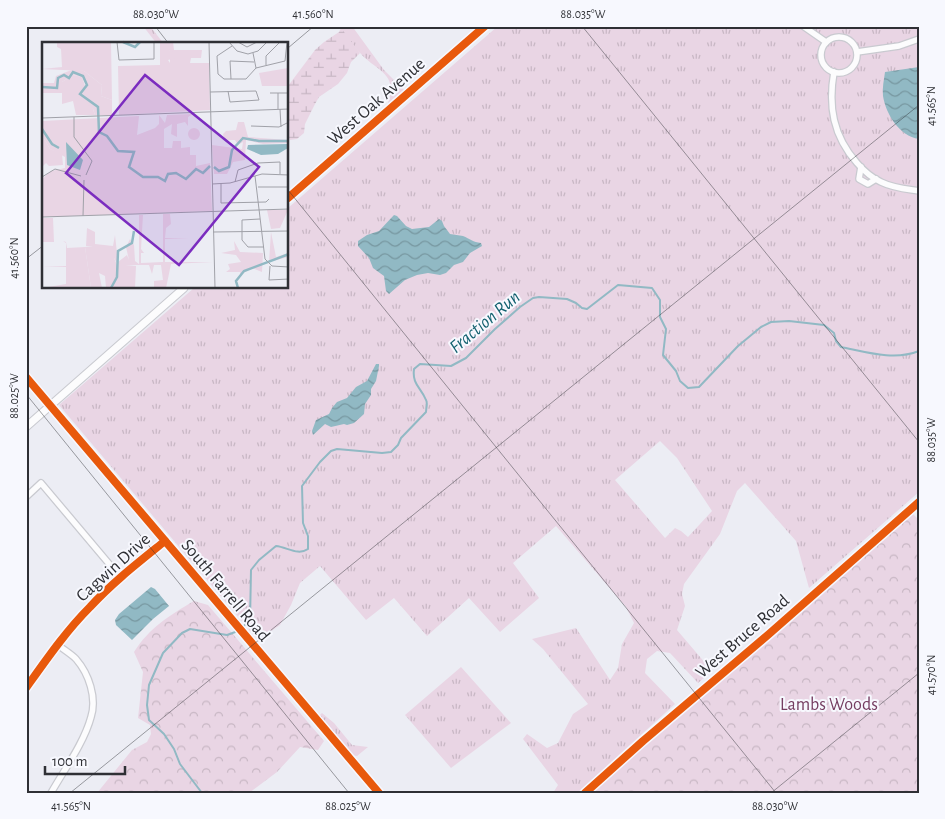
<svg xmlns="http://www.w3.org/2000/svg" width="945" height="819" font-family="'Alegreya Sans',sans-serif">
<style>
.grass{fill:url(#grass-tufts);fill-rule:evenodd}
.forest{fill:url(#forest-crowns)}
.wetland{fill:url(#wetland-marsh)}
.water{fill:url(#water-waves)}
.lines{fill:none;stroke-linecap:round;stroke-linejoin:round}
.stream{stroke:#91b9c4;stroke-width:2}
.minor-casing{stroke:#c9cad0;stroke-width:8}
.tertiary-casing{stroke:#c9cad0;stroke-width:9}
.minor{stroke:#fcfcfd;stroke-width:5.5}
.tertiary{stroke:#fcfcfd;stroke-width:7}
.cycleway-casing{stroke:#f7f8fe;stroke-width:11}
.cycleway{stroke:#e8590c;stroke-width:8}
.ticks{fill:none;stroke:#2f3035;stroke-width:1;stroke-opacity:0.45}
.labels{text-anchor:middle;stroke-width:4;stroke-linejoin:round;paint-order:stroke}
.street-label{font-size:18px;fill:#2f3035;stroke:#f7f8fe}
.park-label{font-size:18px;fill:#753d61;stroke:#f7f8fe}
.water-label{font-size:19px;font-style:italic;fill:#12606f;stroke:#f7f8fe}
.inset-river{fill:none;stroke:#91b9c4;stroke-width:2.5}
.inset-road{fill:none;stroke:#a0a1a8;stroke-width:1}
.view{fill:#7b2cbf;fill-opacity:0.15;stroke:#7b2cbf;stroke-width:2.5}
.inset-edge{fill:none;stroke:#2f3035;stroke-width:2.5}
.neatline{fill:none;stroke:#2f3035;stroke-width:2}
.ticks-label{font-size:12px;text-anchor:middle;fill:#2f3035}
</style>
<defs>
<pattern id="grass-tufts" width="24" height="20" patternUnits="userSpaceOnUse" patternTransform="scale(1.25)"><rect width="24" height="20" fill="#e9d5e4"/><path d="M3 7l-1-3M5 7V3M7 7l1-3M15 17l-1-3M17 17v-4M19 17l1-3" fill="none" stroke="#c8b7c4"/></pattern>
<pattern id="forest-crowns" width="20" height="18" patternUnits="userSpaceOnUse" patternTransform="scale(1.25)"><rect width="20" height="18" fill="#e9d5e4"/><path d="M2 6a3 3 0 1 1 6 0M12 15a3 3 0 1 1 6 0" fill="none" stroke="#c8b7c4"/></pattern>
<pattern id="wetland-marsh" width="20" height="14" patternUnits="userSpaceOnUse" patternTransform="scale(1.25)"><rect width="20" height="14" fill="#e9d5e4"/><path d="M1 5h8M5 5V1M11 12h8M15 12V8" fill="none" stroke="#c8b7c4"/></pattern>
<pattern id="water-waves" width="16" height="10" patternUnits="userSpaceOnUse" patternTransform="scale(1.25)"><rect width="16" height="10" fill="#91b9c4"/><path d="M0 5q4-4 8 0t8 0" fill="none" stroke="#7797a0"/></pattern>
</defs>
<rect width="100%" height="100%" fill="#ecedf4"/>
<g class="grass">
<polygon points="143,26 150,26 164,44 157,44"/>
<path d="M339 26H352L384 70 405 91 392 103H388C398 73 378 72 361 54 353 46 346 35 339 26Z"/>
<path d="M498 26H919V492L809 588 796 541 745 483 737 491 720 534 684 584 682 594 685 606 677 630 712 671 698 683 670 653 657 651 647 659 645 673 675 704 577 793H553L558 785 523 739 527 734 547 748 558 743 573 714 588 704 543 649 532 639 576 628 610 680 618 668 622 644 634 623 626 607 556 526 513 563 539 598 500 632 469 598 427 636 394 598 366 620 320 566 300 583 291 605 280 625 258 640 59 405 194 288H288V208ZM660 441 677 458 712 511 688 537 681 531 675 528 665 538 615 480Z"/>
<polygon points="461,667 511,723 451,768 405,715"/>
<polygon points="322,713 334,723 352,745 368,747 357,756 350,755 318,717"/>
</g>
<g class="forest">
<polygon points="912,513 919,520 919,793 590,793"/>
<path d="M194 601 208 605 324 741 318 750 300 747 277 772 249 793H97L132 750 147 742 151 734 150 725 138 718 143 672 134 652C149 628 170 615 194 601Z"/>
</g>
<polygon class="wetland" points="341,28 360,53 351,62 347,73 338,84 319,97 315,104 305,124 304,133 297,139 290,140 288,137 288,86 315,50 324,42 339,32"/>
<g class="water">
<path d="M919 67V139C899 136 886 114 883 96 882 88 884 80 885 72Z"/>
<path d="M394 215 397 216 406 226 412 229 429 227 439 219 442 221 444 226 450 234C454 235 459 235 463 236 470 239 473 242 481 243L482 246 470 253 463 262 454 265 446 273 440 275 428 273 417 275 405 280 389 294 386 291 384 276 373 268 369 258 358 246V241L367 235 379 231Z"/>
<polygon points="376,364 379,364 379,366 376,381 371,389 371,395 365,404 364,414 354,423 347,425 344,424 331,427 325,424 313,435 312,431 316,420 329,414 332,408 337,402 347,398 356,387 367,381"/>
<polygon points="151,587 155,589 169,606 153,619 132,640 116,625 115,620 119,614"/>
</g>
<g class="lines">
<g class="stream">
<path d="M241 628 250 621 251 570 259 560 276 546C287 547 298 556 308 549V536L303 523 302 486 320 462 331 451 337 449 382 453 391 452 398 445 401 438 426 412C426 408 428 403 426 400 421 387 412 385 414 369L420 364 451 366 466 358 495 329 520 307 533 298 539 297 567 299 576 303 582 308 587 309 618 285 652 288 660 300V317L666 329 663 355 676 371 680 381 688 388 699 387 738 346 761 327 771 322 789 321 824 325 834 333 836 341 841 347C866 352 894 361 919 351"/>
<polyline points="202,793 180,764 174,749 164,734 149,720 147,705 149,685 163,653 182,633 190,629 227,635 238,631"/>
</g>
<defs>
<g id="minor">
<polyline points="803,26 826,42"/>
<circle cx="839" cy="55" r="18"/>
<polyline points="857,52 899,46 919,39"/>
<path d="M834 72C828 106 833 136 857 163 863 170 872 178 881 182 893 188 906 189 919 191"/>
<polyline points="861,167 859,179 868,184 876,179"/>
<polyline points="26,497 41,483 121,578"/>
<path d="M26 688C46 660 66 631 90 607 113 582 139 562 165 541"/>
<path d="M51 793C64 770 84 743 91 717 97 698 89 674 76 659 71 654 64 650 58 645"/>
</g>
<g id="tertiary">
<polyline points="288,198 485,26"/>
<polyline points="26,377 379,793"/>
<polyline points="26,427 184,288"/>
<polyline points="585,793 643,741 769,634 919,502"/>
</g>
</defs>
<use href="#minor" class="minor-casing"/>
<use href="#tertiary" class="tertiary-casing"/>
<use href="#minor" class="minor"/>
<use href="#tertiary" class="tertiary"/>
<defs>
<g id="cycleway">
<polyline points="288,198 485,26"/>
<polyline points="26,377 379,793"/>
<path d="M26 688C46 660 66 631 90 607 113 582 139 562 165 541"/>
<polyline points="585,793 643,741 769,634 919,502"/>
</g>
</defs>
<use href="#cycleway" class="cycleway-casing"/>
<use href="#cycleway" class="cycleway"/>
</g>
<path class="ticks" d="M155 26 169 44M582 26 919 442M288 48 314 26M288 190 776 793M26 259 44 245M26 394 349 793M70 793 919 105M771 793 919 673"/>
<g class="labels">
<g class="street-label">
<text transform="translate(376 101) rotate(-41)" y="6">West Oak Avenue</text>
<text transform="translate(113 567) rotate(-42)" y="6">Cagwin Drive</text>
<text transform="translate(226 590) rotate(50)" y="6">South Farrell Road</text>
<text transform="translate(742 636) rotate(-41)" y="6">West Bruce Road</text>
</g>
<g class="park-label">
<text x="829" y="710">Lambs Woods</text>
</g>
<g class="water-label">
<text transform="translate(484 321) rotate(-40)" y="7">Fraction Run</text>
</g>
</g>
<g transform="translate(42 42)">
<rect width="246" height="246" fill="#ecedf4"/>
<path d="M15 0H69L70 58 59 54 60 43 42 29 0 27 20 25 19 7 15 5ZM118 0H131L132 8H160L159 16H149L148 21H128V9L124 5H118ZM246 26V44H220L217 31ZM31 33 40 35 53 73H34L31 59 20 62V40ZM151 72 146 75V84L143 80 135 82V95L129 92 130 82 122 87V106H130L131 99H139V106L148 105V113H154V124L168 121 170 169 0 175V137L9 129 23 126V115L8 107 0 93V79L97 74 95 93 113 86 117 82V73L123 81 125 73ZM146 92a6 6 0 1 1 12 0a6 6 0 1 1-12 0ZM121 172H128L129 182 124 186 123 196H147L123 197V220H171L129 222 124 246H112V239L121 238 119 223H112L110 232 107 223H76L72 216H51V204H44L45 186 53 190V202L71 204 73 193 76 220 85 213 87 218 84 205 88 197 92 203 93 219 97 222V173H101L99 207 102 211H99V221L121 220ZM0 176H11L12 200H0ZM229 190 234 215 246 211V215L227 220ZM21 199 24 200 25 206 43 205 49 246H0L24 242V225H0L24 224V201ZM192 199 198 210 221 211 220 230 210 226 198 233V230H184L188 227 186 222 199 220 194 213 179 211 193 208Z" fill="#e9d5e4"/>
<path d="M118 5H127L128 9 132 10 134 16 126 18 128 21H167L168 68 77 73 76 24 118 23ZM32 27 42 29 60 43 59 54 70 58V73H53L51 67 38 55V47L44 43 40 35 31 33 20 40V51H0V41H12L14 34ZM196 80H202L206 95 246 98V101L221 102 204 98 203 118 191 120 185 132H172L170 103 200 107 201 100 196 103 193 98H182L181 92 184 89 194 88ZM0 93 8 107 20 112 21 123 7 124 4 121 0 125ZM225 168H246L238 186 229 187ZM51 204V216H72L75 223 82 219 84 223 94 224 93 246H64L63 234 57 231 60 246H49L43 205Z" fill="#e9d5e4"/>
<path d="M24 100 41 118 38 128 25 123ZM246 102V106L236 112 219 113 205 107 206 103Z" fill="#91b9c4"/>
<path class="inset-river" d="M81 0 93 5 98 0M0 45 15 46 16 36 22 33 27 36 31 30 41 34 45 43 38 52 56 65 57 90 65 94 76 109 92 110 87 125 101 135H116L123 139 126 132 134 131 144 137 154 127 161 131 168 124M0 87 10 102 17 106M172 125 177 129 187 125 190 108 201 96 217 99H247M69 246 75 235 76 209 90 201 92 189M196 246 194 239 202 229 247 212"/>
<path class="inset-road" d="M75 0 77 18 112 17V0M167 0 173 246M187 0 195 9 206 12 216 9 225 0M196 0 205 5 215 0M190 4 175 14 176 32 182 37H204L214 26 243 19 245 0M211 11 214 26M224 23V14L238 0M189 37 188 19 212 20M168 50 214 49 217 58 188 60 186 49M228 51H247M236 51V67M238 67 239 85M32 75V95L50 119 44 133M0 76 247 67M209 84 237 85 247 80M213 134 223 217 230 224 247 225M0 135 13 127 39 134M193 140 196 128 216 121 238 120V132M170 142 188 141 220 132 247 133M179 142V161L224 160 227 157M216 145H247M41 174 42 138M0 175 247 167M218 177 200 178V198L206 205H222M171 190 247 189M228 224 227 238 247 237"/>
<path class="view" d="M103 33 217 125 137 223 24 131Z"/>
<rect width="246" height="246" class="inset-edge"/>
</g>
<rect width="945" height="819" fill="none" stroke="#f7f8fe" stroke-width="55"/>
<path d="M45 766v8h80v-8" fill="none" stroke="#2f3035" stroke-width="2.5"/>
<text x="52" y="766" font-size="15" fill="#2f3035" stroke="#f7f8fe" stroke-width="4" paint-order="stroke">100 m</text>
<rect x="28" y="28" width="890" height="764" class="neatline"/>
<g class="ticks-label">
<text x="156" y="18">88.030°W</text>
<text x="313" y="18">41.560°N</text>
<text x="583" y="18">88.035°W</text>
<text transform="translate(931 106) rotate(-90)" y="4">41.565°N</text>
<text transform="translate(14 258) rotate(-90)" y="4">41.560°N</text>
<text transform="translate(14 396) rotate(-90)" y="4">88.025°W</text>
<text transform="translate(931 440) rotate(-90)" y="4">88.035°W</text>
<text transform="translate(931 675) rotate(-90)" y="4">41.570°N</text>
<text x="71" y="810">41.565°N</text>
<text x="348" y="810">88.025°W</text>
<text x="775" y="810">88.030°W</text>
</g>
</svg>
